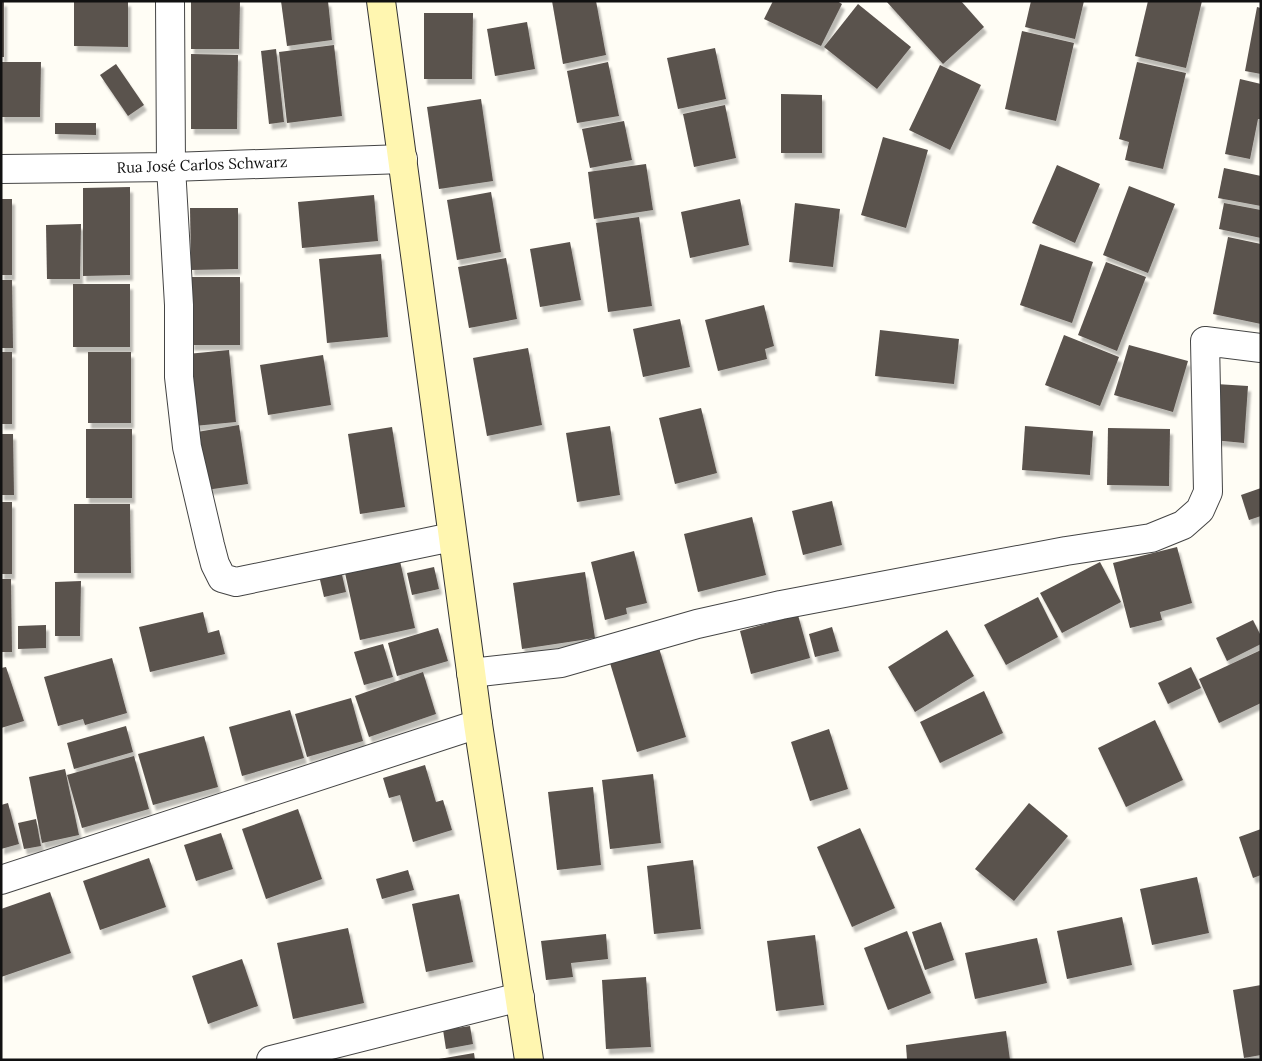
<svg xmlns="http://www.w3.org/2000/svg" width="1262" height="1061" font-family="Lora,serif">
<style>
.building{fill:#5a524d;filter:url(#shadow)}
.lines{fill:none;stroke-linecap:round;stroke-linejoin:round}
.street-casing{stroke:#444;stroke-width:30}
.secondary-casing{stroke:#333;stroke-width:30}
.street{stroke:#fff;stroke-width:28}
.secondary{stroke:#fff6b0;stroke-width:28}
.labels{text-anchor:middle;stroke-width:5;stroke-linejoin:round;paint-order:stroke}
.street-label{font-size:15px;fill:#111;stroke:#fff}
</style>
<defs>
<filter id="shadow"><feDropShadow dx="3" dy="5.5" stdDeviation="1" flood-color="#0004"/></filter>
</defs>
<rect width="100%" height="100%" fill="#fffdf5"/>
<g class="building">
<rect x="1" y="1" width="3" height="56"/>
<polygon points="74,1 128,1 128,47 74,46"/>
<polygon points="191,1 240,1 239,49 191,49"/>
<polygon points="281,1 328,1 332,40 287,46"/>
<polygon points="552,1 596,1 606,55 563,64"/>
<polygon points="773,1 837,1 842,4 821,46 764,19"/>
<polygon points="886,1 961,1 984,27 943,64"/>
<polygon points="1031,1 1084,1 1075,39 1025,27"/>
<polygon points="1148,1 1202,1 1186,68 1135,56"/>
<polygon points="858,4 911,47 877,89 824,47"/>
<polygon points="1257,7 1261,8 1261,74 1245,71"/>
<polygon points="424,13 473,13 472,79 424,79"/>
<polygon points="527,22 535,69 495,76 487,29"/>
<polygon points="1022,31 1074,43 1056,121 1005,109"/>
<polygon points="334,45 342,116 287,123 279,52"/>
<polygon points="715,48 726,99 678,109 667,58"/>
<polygon points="276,49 284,122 269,124 261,51"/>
<polygon points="191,54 238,55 237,129 191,129"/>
<polygon points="1,62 41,62 40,117 1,117"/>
<polygon points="608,62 619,116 577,123 567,71"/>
<polygon points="1137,62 1186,73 1163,169 1125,160 1129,142 1119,139"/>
<polygon points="116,64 144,105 128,116 100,75"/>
<polygon points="940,65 981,85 950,150 909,130"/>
<polygon points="1240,79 1261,84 1261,119 1258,119 1250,159 1225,154"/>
<polygon points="781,94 822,95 822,153 781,153"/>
<polygon points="481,99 493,181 439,189 427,107"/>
<polygon points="725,105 736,158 694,167 683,114"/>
<polygon points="624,121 632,160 590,168 582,129"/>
<polygon points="55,123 96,123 96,135 55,134"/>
<polygon points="883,137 928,150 906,228 861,215"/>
<polygon points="646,164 653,210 594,219 588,172"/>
<polygon points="1057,165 1100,184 1075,243 1032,223"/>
<polygon points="1224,168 1261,176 1261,206 1218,198"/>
<polygon points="1129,186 1175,204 1148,273 1103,255"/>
<polygon points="130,187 130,275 83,276 83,188"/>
<polygon points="491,192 501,252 457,260 447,200"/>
<polygon points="374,195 378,241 302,248 298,202"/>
<rect x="1" y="199" width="11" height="76"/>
<polygon points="740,199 749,245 690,258 681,212"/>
<polygon points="795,203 840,209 833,267 789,262"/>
<polygon points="1224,203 1261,210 1261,238 1219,229"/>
<polygon points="190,208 238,208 238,269 191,270"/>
<polygon points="639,217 652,306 608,312 596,223"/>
<polygon points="81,224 80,279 47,279 46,225"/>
<polygon points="1228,237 1261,244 1261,324 1213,314"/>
<polygon points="570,242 581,300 540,307 530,249"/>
<polygon points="1040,244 1093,262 1072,323 1020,305"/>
<polygon points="381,254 388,337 327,343 319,259"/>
<polygon points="506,258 517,319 469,328 458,267"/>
<polygon points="1106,262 1146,277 1117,351 1078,335"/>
<rect x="191" y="277" width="49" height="68"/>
<polygon points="1,280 12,280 13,348 1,348"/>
<rect x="73" y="284" width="57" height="63"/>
<polygon points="764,305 774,346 765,349 767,359 718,371 705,320"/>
<polygon points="680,319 690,367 643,377 633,329"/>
<polygon points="880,330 959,339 954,384 875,376"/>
<polygon points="1064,335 1119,357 1100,406 1045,385"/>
<polygon points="1129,345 1188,361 1173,412 1114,395"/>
<polygon points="528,348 542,425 487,436 473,358"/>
<polygon points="229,350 236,422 194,426 187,354"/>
<rect x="1" y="352" width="11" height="72"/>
<rect x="88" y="352" width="43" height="71"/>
<polygon points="323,355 331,405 268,415 260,365"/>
<polygon points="1216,384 1248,386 1244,443 1213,440"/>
<polygon points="701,408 717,473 675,484 659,418"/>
<polygon points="239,425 248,484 206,490 197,432"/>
<polygon points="610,426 620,495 577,502 566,433"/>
<polygon points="1025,426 1093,431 1090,475 1022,470"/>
<polygon points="392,427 405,507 360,514 348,434"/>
<polygon points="1108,428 1170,429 1169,486 1107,485"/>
<rect x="86" y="429" width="46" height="69"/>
<polygon points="1,434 13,434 14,495 1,495"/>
<polygon points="1261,488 1261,516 1249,520 1241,495"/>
<polygon points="832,501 842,545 803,555 792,511"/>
<rect x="1" y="502" width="11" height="72"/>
<polygon points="74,504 130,504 131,573 74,573"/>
<polygon points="752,517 766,575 698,592 684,534"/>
<polygon points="1177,547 1192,603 1160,612 1162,620 1130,628 1113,563"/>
<polygon points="634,551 647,603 626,608 627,614 605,620 591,562"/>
<polygon points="400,561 415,628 360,640 345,573"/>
<polygon points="339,562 346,592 324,597 317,567"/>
<polygon points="1100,562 1121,602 1062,633 1040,593"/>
<polygon points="434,567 439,589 412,595 407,573"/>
<polygon points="585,572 595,638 522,649 513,583"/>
<polygon points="1,579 11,579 12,652 1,652"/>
<polygon points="81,581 80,636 55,636 55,582"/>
<polygon points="1038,597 1058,637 1006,665 984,625"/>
<polygon points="203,612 208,633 219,630 225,654 150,672 139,627"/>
<polygon points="798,615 810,658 751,674 740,631"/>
<polygon points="1253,620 1261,636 1261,644 1227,661 1216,638"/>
<polygon points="46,625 46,648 18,649 18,626"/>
<polygon points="832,627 839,651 815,657 809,634"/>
<polygon points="438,628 448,661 397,676 388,643"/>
<polygon points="947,630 974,676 915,712 888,667"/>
<polygon points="383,644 393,677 364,685 354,652"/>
<polygon points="659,648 686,737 637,752 610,663"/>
<polygon points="1261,650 1261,703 1219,723 1199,679"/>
<polygon points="112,658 127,713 85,725 83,719 58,726 44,677"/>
<polygon points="6,667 24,721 1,728 1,668"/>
<polygon points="1191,667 1201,688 1168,704 1158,683"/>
<polygon points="423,672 436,714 369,737 355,696"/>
<polygon points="984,691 1003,733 940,763 920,722"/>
<polygon points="351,698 363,741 307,757 295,714"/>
<polygon points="290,710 304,758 242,776 229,727"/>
<polygon points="1155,720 1183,780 1126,807 1098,748"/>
<polygon points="126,726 133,752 74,769 67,743"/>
<polygon points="829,729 848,789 810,801 791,742"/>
<polygon points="204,736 218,787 153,805 138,754"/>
<polygon points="134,756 149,809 82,828 67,775"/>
<polygon points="425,765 436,802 443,800 452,830 413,842 400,795 389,798 383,778"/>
<polygon points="65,769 79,835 42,843 29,777"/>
<polygon points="653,774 661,843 610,849 602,780"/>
<polygon points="593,787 601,865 557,870 548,792"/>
<polygon points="8,803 19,844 1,849 1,805"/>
<polygon points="1029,803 1068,836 1014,901 975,869"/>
<polygon points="298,809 322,879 266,899 242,829"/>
<polygon points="36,819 41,846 24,849 18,823"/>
<polygon points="860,828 895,908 852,927 817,847"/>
<polygon points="1261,829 1261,875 1253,878 1239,837"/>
<polygon points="221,833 233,869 196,881 184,845"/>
<polygon points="149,858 166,907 100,930 83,881"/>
<polygon points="693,860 701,929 654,934 647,866"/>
<polygon points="408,870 414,890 382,899 376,879"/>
<polygon points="1197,877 1209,933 1152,945 1140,889"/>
<polygon points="50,892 71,953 1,977 1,909"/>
<polygon points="459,894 473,962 426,972 412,904"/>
<polygon points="1122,917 1132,965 1067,979 1057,931"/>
<polygon points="941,922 954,960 925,970 912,932"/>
<polygon points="348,928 364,1003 293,1019 277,943"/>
<polygon points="907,931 931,993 888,1010 864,948"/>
<polygon points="606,934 608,959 571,963 573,977 546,980 541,941"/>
<polygon points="815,935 824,1005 776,1011 767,941"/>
<polygon points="1037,938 1047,983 975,999 965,953"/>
<polygon points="242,959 258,1006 208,1024 192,976"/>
<polygon points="646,977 651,1047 606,1049 602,980"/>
<polygon points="1261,985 1261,1055 1244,1058 1233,990"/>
<polygon points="470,1026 473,1044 446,1049 443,1030"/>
<polygon points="1006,1031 1010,1060 907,1060 906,1045"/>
<polygon points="474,1053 475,1060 439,1060 439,1059"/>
</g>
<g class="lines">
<defs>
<g id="street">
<polyline points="170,1 171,167 179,305 179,377 187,447 210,545 215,564 222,578 236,582 452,537"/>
<polyline points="1,169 171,167 403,159"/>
<polyline points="471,673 561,663 697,624 781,605 1066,551 1151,538 1183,525 1200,510 1208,492 1205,341 1261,348"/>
<polyline points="1,880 478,724"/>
<polyline points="271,1060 520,997"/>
</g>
<polyline id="secondary" points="381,1 478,724 529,1060"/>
</defs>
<use href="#street" class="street-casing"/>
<use href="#secondary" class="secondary-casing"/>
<use href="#street" class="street"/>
<use href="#secondary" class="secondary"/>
</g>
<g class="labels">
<g class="street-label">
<text transform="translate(202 165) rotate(-2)" y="5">Rua José Carlos Schwarz</text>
</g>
</g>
<rect width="1262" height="1061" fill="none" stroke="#111111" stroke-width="5"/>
</svg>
